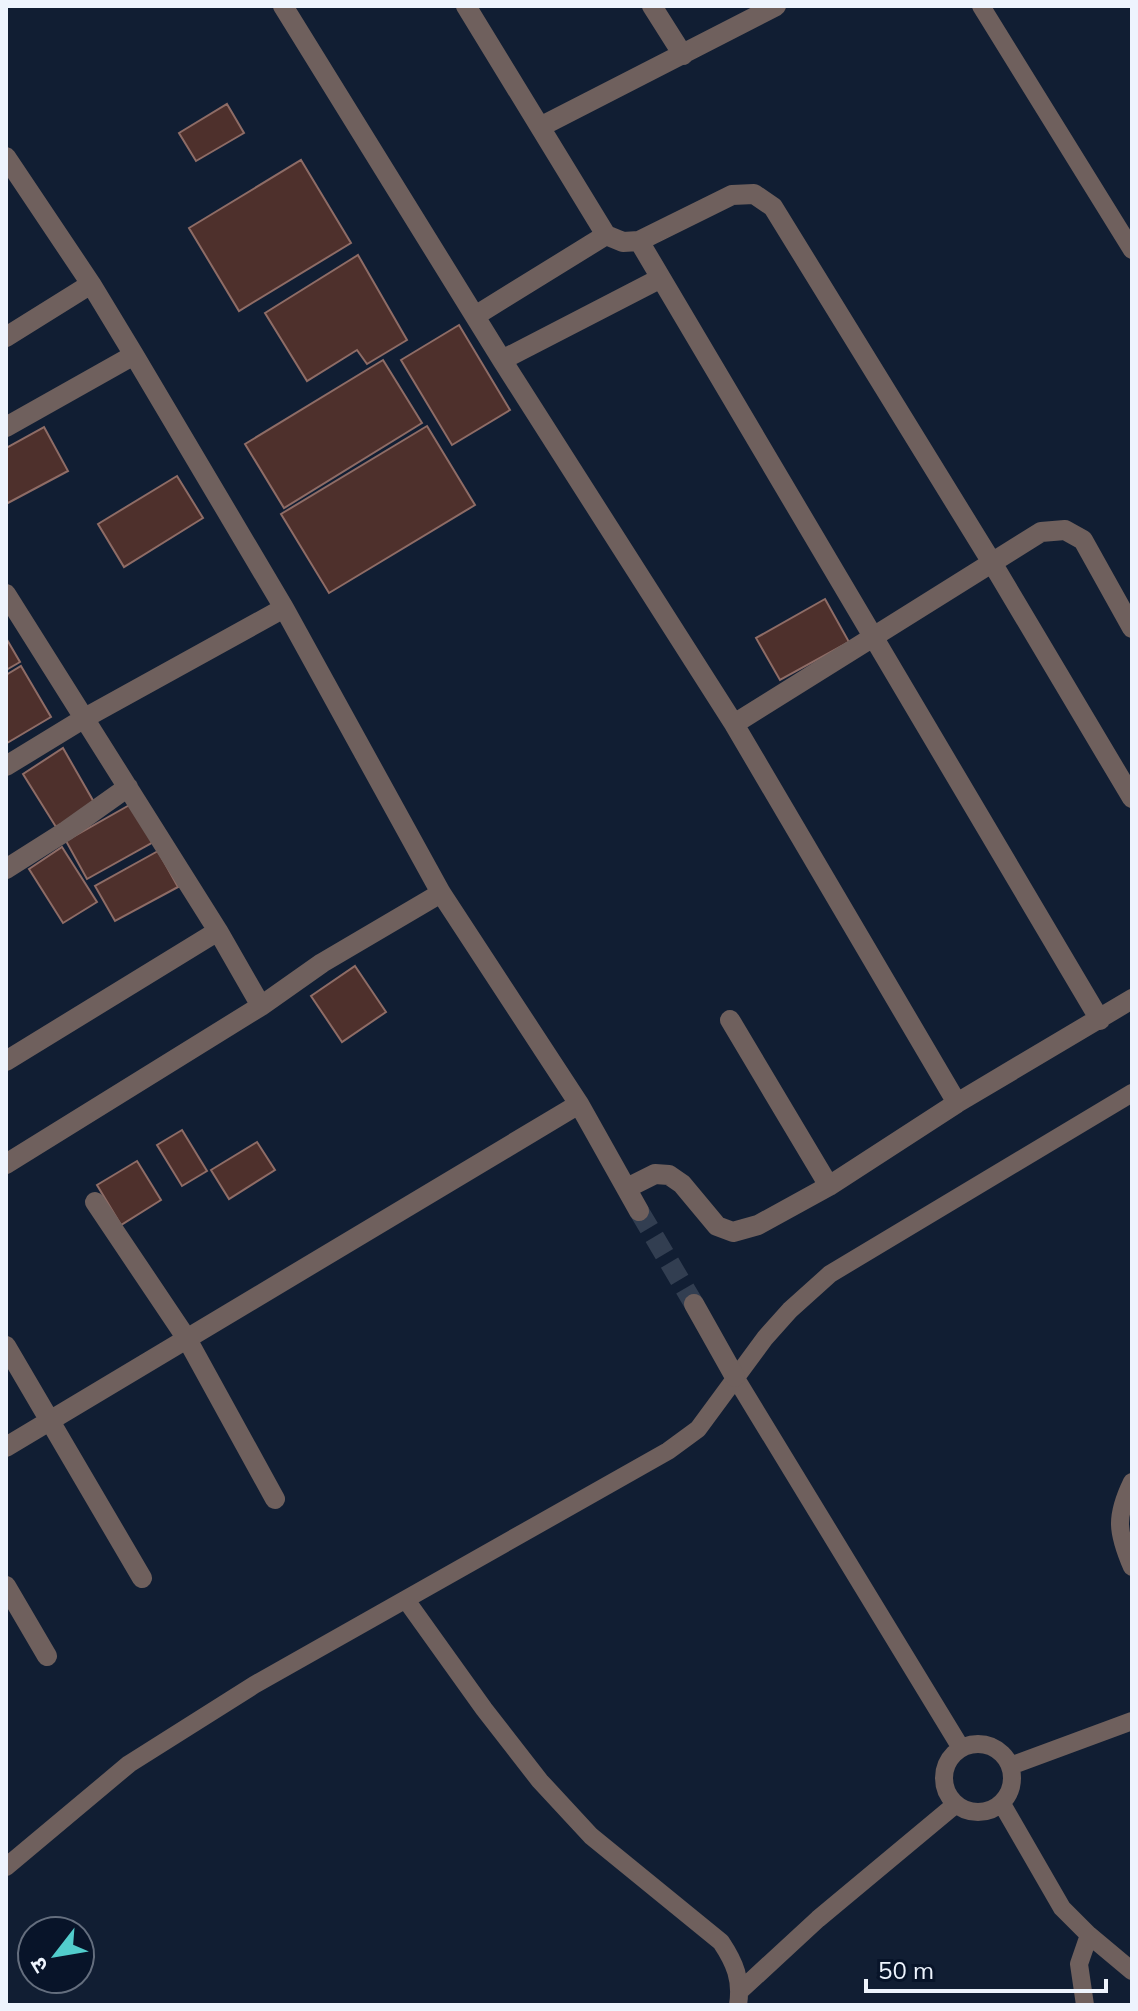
<svg xmlns="http://www.w3.org/2000/svg" width="1138" height="2011" viewBox="0 0 1138 2011" font-family="Mulish,'Noto Sans Devanagari',sans-serif">
<style>
.building{fill:#4e302c;stroke:#8e6c66;stroke-width:2}
.lines{fill:none;stroke-linecap:round;stroke-linejoin:round}
.minor-tunnel{stroke:#323e51;stroke-width:20;stroke-dasharray:20 10;stroke-linecap:butt}
.service{stroke:#6f605d;stroke-width:18}
.minor{stroke:#6f605d;stroke-width:20}
</style>
<rect width="100%" height="100%" fill="#111e33"/>
<path class="building" d="M227,104L244,133L196,161L179,133Z
M301,160L351,243L239,311L189,228Z
M358,255L407,340L367,364L357,350L307,381L265,313Z
M459,325L510,410L452,445L401,360Z
M383,360L422,423L284,508L245,444Z
M427,426L475,505L329,593L281,514Z
M44,427L68,471L6,504V448Z
M177,476L203,518L124,567L98,524Z
M825,599L849,642L780,680L756,638Z
M6,638L20,662L6,670Z
M21,666L51,717L7,743L6,675Z
M63,748L95,804L56,827L23,774Z
M133,803L155,841L87,879L66,841Z
M62,847L97,902L63,923L29,869Z
M158,851L178,887L115,921L95,886Z
M355,966L386,1012L342,1042L311,996Z
M182,1130L207,1171L182,1186L157,1145Z
M257,1142L275,1170L229,1199L211,1170Z
M137,1161L161,1200L121,1225L97,1185Z"/>
<g class="lines">
<path class="minor-tunnel" d="M639,1211L694,1304"/>
<path class="service" d="M981,6L1132,250
M735,1377L961,1748
M1132,1482C1115,1517 1117,1532 1132,1567
M406,1600L484,1709L540,1781L591,1836L721,1942C735,1963 742,1980 738,2005
M944 1778a34 34 0 1 1 68 0a34 34 0 1 1-68 0Z
M1010,1766L1132,1721
M1002,1804L1062,1908L1089,1935L1132,1971
M6,1867L129,1764L254,1685L668,1451L698,1429L765,1338L790,1310L830,1274L1132,1093
M740,1991L818,1919L956,1804
M1085,2005L1079,1964L1089,1935"/>
<path class="minor" d="M283,6L502,360L734,724L957,1103
M466,6L606,235L623,242L639,241L732,195L754,194L773,207L991,561L1132,798
M652,6L683,55
M540,127L776,6
M6,157L91,284L134,355L284,608L441,893L579,1104L639,1211
M639,241L1100,1020
M475,316L606,235
M6,337L91,284
M502,360L661,278
M6,427L134,355
M6,594L218,931L261,1006
M734,724L1041,532L1065,530L1083,540L1132,628
M6,766L83,719L284,608
M6,869L66,831L128,787
M730,1020L829,1186
M6,1061L218,931
M6,1164L261,1006L322,963L441,893
M627,1188L655,1174L669,1175L682,1184L717,1226L733,1232L758,1225L829,1186L957,1103L1132,999
M95,1202L187,1339L275,1499
M694,1304L735,1377
M6,1346L142,1578
M6,1447L579,1104
M6,1586L47,1656"/>
</g>
<rect width="1138" height="2011" fill="none" stroke="#eef4fd" stroke-width="16"/>
<g transform="translate(56 1955) rotate(239)"><circle r="38" fill="#081429" stroke="#646e7e" stroke-width="2"/>
<path d="M0-6L14 30L0 20L-14 30Z" fill="#52cdcc"/>
<text y="-12" font-size="22" font-weight="bold" text-anchor="middle" fill="#eef4fd">उ</text>
</g>
<path d="M866 1979v12h240v-12" fill="none" stroke="#eef4fd" stroke-width="4"/>
<text x="878" y="1979" font-size="24" fill="#eef4fd" stroke="#081429" stroke-width="6" paint-order="stroke">50 m</text>
</svg>
